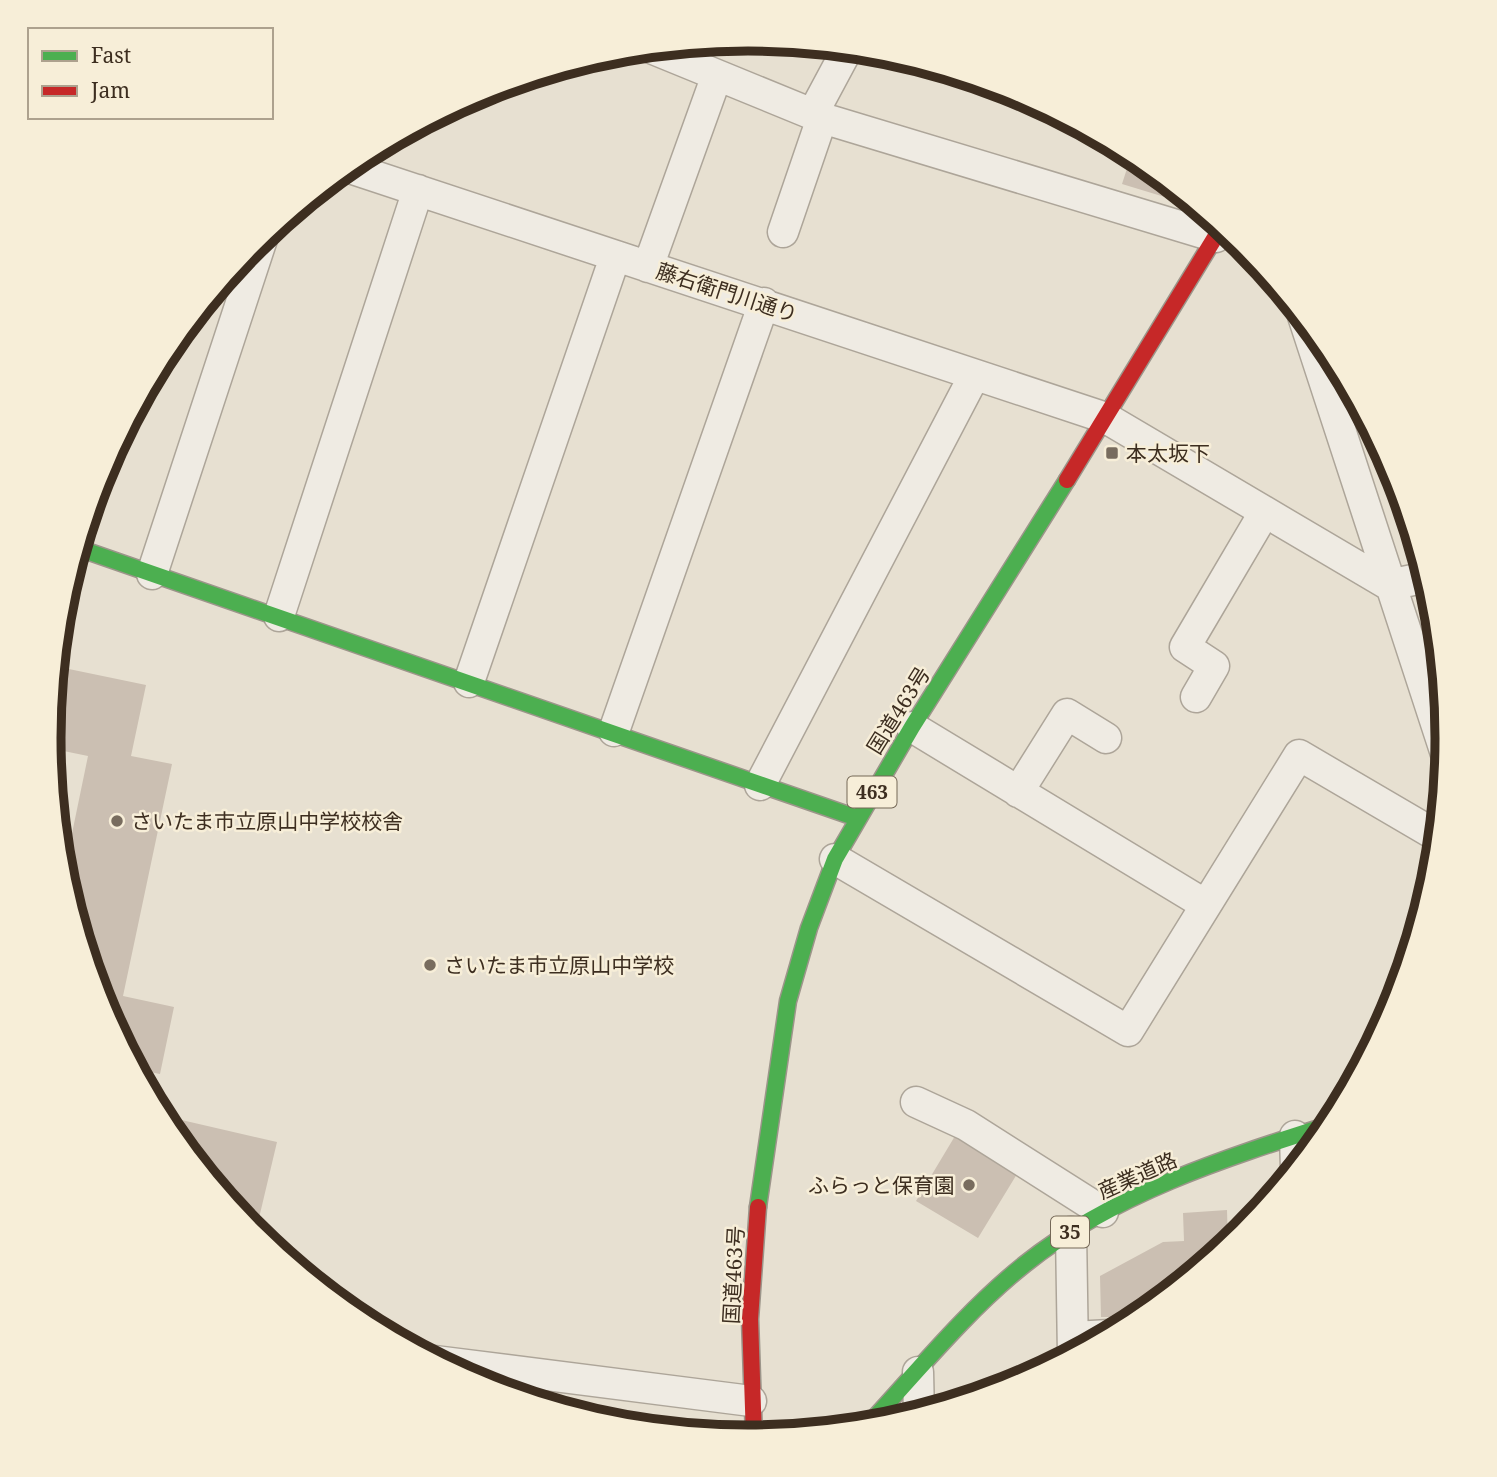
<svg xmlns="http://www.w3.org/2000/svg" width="1497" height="1477" viewBox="0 0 1497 1477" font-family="'Noto Serif','Noto Sans JP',serif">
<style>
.building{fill:#cbbfb2}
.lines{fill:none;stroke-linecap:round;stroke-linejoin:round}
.street-casing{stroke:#ada599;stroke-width:33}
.fast-casing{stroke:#9c958a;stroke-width:19}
.jam-casing{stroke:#9c958a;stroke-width:19}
.street{stroke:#efebe3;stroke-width:30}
.fast{stroke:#4caf50;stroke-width:16}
.jam{stroke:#c62828;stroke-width:16}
.poi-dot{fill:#786c5e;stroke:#f7eed8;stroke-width:2.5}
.labels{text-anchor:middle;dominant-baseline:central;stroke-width:5;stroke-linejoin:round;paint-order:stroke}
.shield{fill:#f7eed8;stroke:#756857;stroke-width:2}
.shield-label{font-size:19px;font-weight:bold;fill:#3d2e20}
.street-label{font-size:21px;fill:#3d2e20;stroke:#f7eed8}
.poi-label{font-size:21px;fill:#3d2e20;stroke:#f7eed8;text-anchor:start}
.rim{fill:none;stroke:#3d2e20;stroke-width:9}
</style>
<rect width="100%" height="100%" fill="#e7e0d1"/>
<path class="building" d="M1132,153L1193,202L1191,205L1122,184Z
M64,668L146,685L131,756L172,764L123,996L174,1007L160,1074L135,1069L102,1006L63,877L88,756L49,748V739Z
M160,1115L277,1142L255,1235L166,1127Z
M955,1136L1017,1174L978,1238L916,1201Z
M1227,1210L1228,1246L1142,1317H1101L1100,1276L1163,1242L1184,1241L1183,1213Z"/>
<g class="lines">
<defs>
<path id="street" d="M651,48L822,118L1216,237
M347,167L1106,418L1389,585L1427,577
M783,232L822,118L818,104L848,48
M648,267L717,75
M1303,316L1447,757
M152,574L263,236
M279,616L418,190
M469,682L615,257
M1196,697L1214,666L1185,647L1264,513
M912,727L1206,905
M614,731L764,303
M760,785L974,376
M1018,792L1067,714L1106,738
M835,859L1128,1031L1299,755L1439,837
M916,1102L966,1125L1103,1212
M1295,1136L1296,1169
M1071,1232L1073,1355
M1073,1337L1110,1335
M435,1361L751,1401
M918,1372L919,1415"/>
<path id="fast" d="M78,548L857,818
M758,1207L788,1001L809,928L835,859L912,727L1067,480
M866,1427C917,1372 966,1311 1025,1264C1114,1193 1225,1158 1332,1124"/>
<path id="jam" d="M1067,480L1222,226
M754,1438L750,1319L758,1207"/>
</defs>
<use href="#street" class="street-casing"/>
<use href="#fast" class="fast-casing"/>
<use href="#jam" class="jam-casing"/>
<use href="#street" class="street"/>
<use href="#fast" class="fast"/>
<use href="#jam" class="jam"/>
</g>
<g class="poi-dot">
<rect x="1105" y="446" width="14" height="14" rx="3.5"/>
<circle cx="117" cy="821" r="7"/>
<circle cx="430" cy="965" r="7"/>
<circle cx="969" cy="1185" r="7"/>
</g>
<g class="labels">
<g class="shield">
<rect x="847.5" y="776.5" width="49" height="31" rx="5"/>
<rect x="1051" y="1216.5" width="38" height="31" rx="5"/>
</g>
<g class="shield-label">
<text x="872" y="792">463</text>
<text x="1070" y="1232">35</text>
</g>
<g class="street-label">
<text transform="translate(727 292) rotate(18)">藤右衛門川通り</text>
<text transform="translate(898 710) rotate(-58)">国道463号</text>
<text transform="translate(1137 1175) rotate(-24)">産業道路</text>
<text transform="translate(733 1275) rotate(-87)">国道463号</text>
</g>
<g class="poi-label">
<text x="1126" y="453">本太坂下</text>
<text x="131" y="821">さいたま市立原山中学校校舎</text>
<text x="444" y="965">さいたま市立原山中学校</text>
<text x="955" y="1185" text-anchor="end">ふらっと保育園</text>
</g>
</g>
<path d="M0 0H1497V1477H0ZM61 738a687 687 0 1 1 1374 0a687 687 0 1 1-1374 0Z" fill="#f7eed8" fill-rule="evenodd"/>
<path class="rim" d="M61 738a687 687 0 1 1 1374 0a687 687 0 1 1-1374 0Z"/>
<rect x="28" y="28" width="245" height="91" fill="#f7eed8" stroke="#ada18e" stroke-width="2"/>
<rect x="42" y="51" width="35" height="10" fill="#4caf50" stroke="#ada18e" stroke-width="2"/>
<text x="91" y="63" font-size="21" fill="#3d2e20">Fast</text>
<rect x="42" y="86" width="35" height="10" fill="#c62828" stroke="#ada18e" stroke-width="2"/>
<text x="91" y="98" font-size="21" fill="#3d2e20">Jam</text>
</svg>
